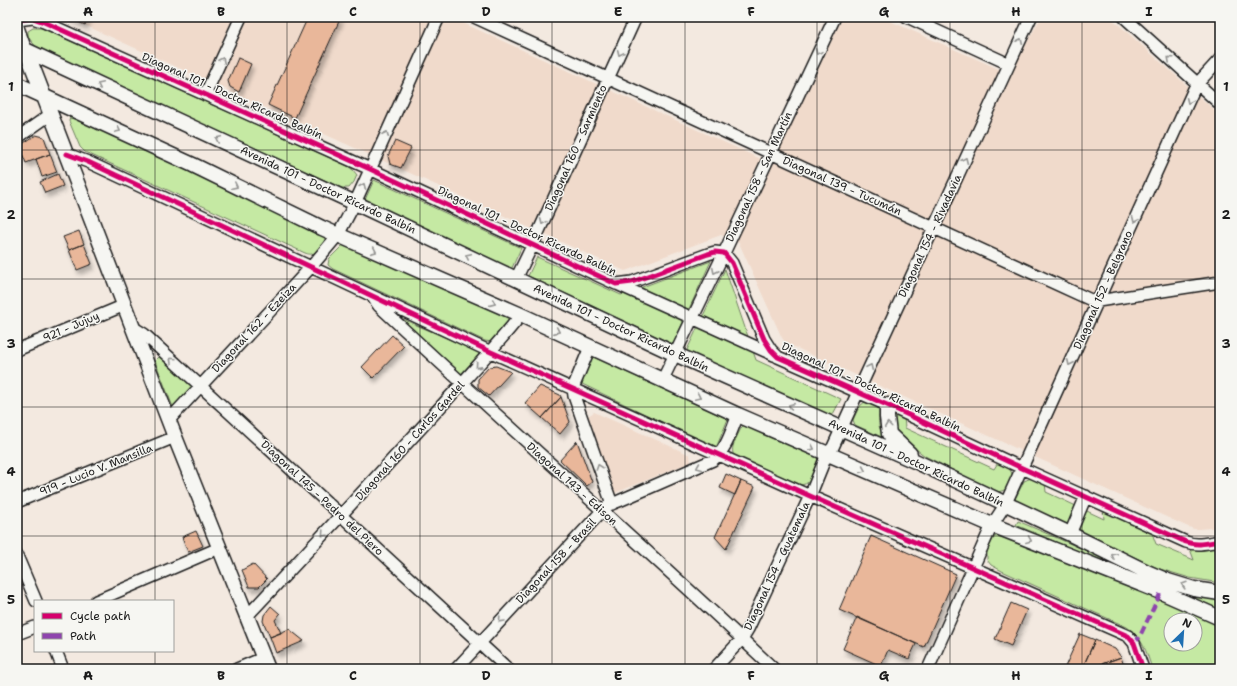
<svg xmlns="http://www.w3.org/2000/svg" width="1237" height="686" viewBox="0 0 1237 686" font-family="'Shantell Sans',sans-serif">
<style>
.built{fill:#f0dacb}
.green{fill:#c5e9a3;stroke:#708260;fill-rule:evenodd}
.building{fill:#e9b79a;stroke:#1c1c1c;filter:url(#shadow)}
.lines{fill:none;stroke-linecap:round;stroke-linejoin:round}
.minor-casing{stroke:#1c1c1c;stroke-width:14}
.major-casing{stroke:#1c1c1c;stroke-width:17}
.minor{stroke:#f6f6f2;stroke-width:11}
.major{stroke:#f6f6f2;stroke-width:14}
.quiet{stroke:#8e44ad;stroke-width:4;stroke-dasharray:8 4;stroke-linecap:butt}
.cycleway-casing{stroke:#f6f6f2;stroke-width:8}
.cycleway{stroke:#d6006c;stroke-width:5}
.oneway{stroke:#949492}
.grid{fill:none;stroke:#1c1c1c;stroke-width:1;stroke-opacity:0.55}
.labels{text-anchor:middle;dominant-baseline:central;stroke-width:3;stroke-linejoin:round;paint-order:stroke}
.street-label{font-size:11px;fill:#1c1c1c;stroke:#f6f6f2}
.neatline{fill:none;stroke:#1c1c1c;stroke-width:1.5}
.grid-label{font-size:13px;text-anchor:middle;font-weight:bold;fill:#1c1c1c}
</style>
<defs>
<filter id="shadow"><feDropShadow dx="2.5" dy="4.5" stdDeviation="2" flood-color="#0004"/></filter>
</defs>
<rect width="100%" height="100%" fill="#f3e9e0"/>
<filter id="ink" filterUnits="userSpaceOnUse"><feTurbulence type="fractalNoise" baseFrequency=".025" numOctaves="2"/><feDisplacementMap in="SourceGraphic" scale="8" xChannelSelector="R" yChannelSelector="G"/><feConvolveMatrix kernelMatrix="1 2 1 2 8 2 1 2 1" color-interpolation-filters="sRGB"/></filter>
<g filter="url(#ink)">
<path class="built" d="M67,17H450L772,164L843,17H881L1010,74L1041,17H1110L1220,115V527L1199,529H1194L1186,526L786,343L782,338L739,243L721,235L625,271Z
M594,412L690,455L691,462L615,493L588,416Z"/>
<path class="green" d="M33,28H42L348,166L353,170L357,175L354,182L349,188H342L37,48L28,37V31Z
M70,118H74L323,234L325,237C325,242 319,250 314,253C311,255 308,254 305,253L85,152L80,147L69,121Z
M374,180L521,248L511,270L364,202Z
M343,245L510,317L511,323L493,342L485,341L333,269L328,265L329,259Z
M537,257L621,295L711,261L673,344L528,276Z
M725,269L756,360L841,399L831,418L686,352Z
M398,317L481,353L459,376Z
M160,356L193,386L173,407L155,361Z
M591,356L728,419L716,448L578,382Z
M869,401C884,410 877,412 879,426C880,430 883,434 884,438L855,425L853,420C857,411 860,402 869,401Z
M897,413L904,416L905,428L994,469L999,461C1006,465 1010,468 1013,476C1009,486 1008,491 996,492L925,456L895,433L891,417Z
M744,425L815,454L820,461C816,472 814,483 801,485L735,457C728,449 738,436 741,428Z
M1031,478L1041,480L1045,482L1046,492L1104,519L1103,510L1152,533L1156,544L1194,560L1190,549L1211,547L1220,555V583L1190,578L1160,569L1014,501L1024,481Z
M1018,521L1149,578L1220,598V610L1208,604L1154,584L1016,525Z
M1002,534L1220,621V669H1152C1146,650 1143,639 1127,627L1002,571L991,565L987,560V551L994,537ZM1171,620H1195V644H1171Z"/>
<path class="building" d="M67,17H89L85,25Z
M308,17H341L295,118L268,105Z
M238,58L251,64L239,92L230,87L228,81Z
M36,135L44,137L50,154L26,163L19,146Z
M395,141L411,148L401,168L390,164L388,156Z
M50,154L57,172L42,177L36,159Z
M58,174L63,186L45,193L40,182Z
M79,231L84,244L69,250L63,237Z
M84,244L92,264L77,270L69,250Z
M392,335L404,346L373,378L362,367Z
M496,366L511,372L489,396L478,387V379L489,367Z
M540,386L560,395L561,397L542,418L525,403Z
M561,397L570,422L560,434L542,418Z
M577,441L592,482L587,486L560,460Z
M726,474L741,481L735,495L720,488Z
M741,481L755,487L726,549L715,537Z
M196,531L203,546L188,552L182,537Z
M871,536L956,574L924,647L839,610Z
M253,564L267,579L259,587H249L242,570Z
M1011,603L1027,610L1011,646L995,639Z
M271,606L280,614L275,620L281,633L270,637L263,621L264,615Z
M857,617L916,644L909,659L888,650L881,666L843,649Z
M289,629L304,641L276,653L270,637Z
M1080,634L1095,640L1082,669H1064Z
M1095,640L1115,649L1121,657L1088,669H1082Z
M1121,657L1125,669H1088Z"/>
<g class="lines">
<defs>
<path id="minor" d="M474,17L1091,300L1098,301L1220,282
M907,17L1009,64
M1124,17L1220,104
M17,20L33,18L44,22L370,169L616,284L632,282L708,254L715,252L724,253L732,263L764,339L771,350L778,357L887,405L1022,468L1186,542C1197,546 1208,543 1220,541
M17,24L26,50
M205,95L241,17
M17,138L51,114
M67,154L88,162L133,183L491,352L810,496L1119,632L1128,636L1134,643L1143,669
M516,279L533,244L636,17
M617,284L774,355
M374,299L379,306C509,428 644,546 774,669
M134,328L144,334L508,669
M590,347L573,388L574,396L612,504
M17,350L125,305
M662,381L724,253L835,17
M169,420L311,267L338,235L355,203L439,17
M17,502L175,437
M1070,534L1086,496
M17,556L36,601
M96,601L219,548
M247,616C302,558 356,499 410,440C448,399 486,358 521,315
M17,634L35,627
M56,651L63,669
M237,669L263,658
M456,669L602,511L609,505L619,501L713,460C727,449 731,431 738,415
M714,669L742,639L748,629L810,496L827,454L833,447L858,392L1031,17
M928,669L992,525L1005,505L1194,89L1197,84L1220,59"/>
<path id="major" d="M17,46L355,203L675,354L917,462L1070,534L1149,573L1168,581L1194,589L1220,593
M26,50L175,437L268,669
M17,84L193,165L322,228L521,315L738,415L992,525L1161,592L1220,618
M887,405V417L889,434L910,454"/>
</defs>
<use href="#minor" class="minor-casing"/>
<use href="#major" class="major-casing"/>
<use href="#minor" class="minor"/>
<use href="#major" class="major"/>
<path class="quiet" d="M1134,643L1139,638L1161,592"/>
<defs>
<path id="cycleway" d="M17,20L33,18L44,22L370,169L616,284L632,282L708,254L715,252L724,253L732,263L764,339L771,350L778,357L887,405L1022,468L1186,542C1197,546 1208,543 1220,541
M67,154L88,162L133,183L491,352L810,496L1119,632L1128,636L1134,643L1143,669"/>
</defs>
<use href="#cycleway" class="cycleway-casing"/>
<use href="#cycleway" class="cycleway"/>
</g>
<defs><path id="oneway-chevron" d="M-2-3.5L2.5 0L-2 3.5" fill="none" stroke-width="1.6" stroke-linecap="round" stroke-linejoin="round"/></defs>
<g class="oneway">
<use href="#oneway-chevron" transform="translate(1020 41) rotate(-65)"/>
<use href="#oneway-chevron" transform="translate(818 52) rotate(115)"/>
<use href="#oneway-chevron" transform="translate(620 53) rotate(114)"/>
<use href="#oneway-chevron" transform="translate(1170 59) rotate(-138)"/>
<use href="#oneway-chevron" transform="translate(222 60) rotate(-65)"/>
<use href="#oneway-chevron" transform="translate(100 85) rotate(-155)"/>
<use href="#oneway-chevron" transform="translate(1189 101) rotate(114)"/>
<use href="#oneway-chevron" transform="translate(118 130) rotate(25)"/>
<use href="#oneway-chevron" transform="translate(386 134) rotate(-65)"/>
<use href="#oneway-chevron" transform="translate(218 139) rotate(-155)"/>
<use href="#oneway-chevron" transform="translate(965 160) rotate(-66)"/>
<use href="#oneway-chevron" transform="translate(235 186) rotate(27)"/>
<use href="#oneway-chevron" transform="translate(363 186) rotate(-67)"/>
<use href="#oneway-chevron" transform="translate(1135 220) rotate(114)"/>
<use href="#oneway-chevron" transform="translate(543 222) rotate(114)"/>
<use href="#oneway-chevron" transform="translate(374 251) rotate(24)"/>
<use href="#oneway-chevron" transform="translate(468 256) rotate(-155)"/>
<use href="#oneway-chevron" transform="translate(715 271) rotate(116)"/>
<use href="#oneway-chevron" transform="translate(493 303) rotate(24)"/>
<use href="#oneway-chevron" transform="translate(557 331) rotate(24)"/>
<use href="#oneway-chevron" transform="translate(172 360) rotate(-137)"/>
<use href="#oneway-chevron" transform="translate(1070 363) rotate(115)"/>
<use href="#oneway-chevron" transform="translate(478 366) rotate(132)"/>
<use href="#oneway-chevron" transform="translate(870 367) rotate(-65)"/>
<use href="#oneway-chevron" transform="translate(698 397) rotate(25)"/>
<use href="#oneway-chevron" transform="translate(791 406) rotate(-156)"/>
<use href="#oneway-chevron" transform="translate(888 425) rotate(-97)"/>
<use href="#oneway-chevron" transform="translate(812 448) rotate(24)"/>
<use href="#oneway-chevron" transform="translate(599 467) rotate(-109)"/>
<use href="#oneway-chevron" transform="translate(699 467) rotate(157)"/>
<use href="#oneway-chevron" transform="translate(863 470) rotate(23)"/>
<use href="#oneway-chevron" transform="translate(324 534) rotate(133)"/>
<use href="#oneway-chevron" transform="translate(1029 540) rotate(22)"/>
<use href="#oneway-chevron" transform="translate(1114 556) rotate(-154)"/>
<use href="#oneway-chevron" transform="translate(1184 585) rotate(-163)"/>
<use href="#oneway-chevron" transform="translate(501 620) rotate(133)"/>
</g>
</g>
<path class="grid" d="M155,17V601M287,17V669M420,17V669M552,17V669M685,17V669M817,17V669M950,17V669M1082,17V669M17,150H1220M17,279H1220M17,407H1220M17,536H1220M155,651V669"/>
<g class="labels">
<g class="street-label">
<text transform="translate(232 96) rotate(24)">Diagonal 101 - Doctor Ricardo Balbín</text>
<text transform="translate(576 148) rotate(-66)">Diagonal 160 - Sarmiento</text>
<text transform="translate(759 177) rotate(-65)">Diagonal 158 - San Martín</text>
<text transform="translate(842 186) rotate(24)">Diagonal 139 - Tucumán</text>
<text transform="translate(328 190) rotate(25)">Avenida 101 - Doctor Ricardo Balbín</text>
<text transform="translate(527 231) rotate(25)">Diagonal 101 - Doctor Ricardo Balbín</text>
<text transform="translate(930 236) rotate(-65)">Diagonal 154 - Rivadavia</text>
<text transform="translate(1103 290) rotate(-66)">Diagonal 152 - Belgrano</text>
<text transform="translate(71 327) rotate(-23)">921 - Jujuy</text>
<text transform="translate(254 328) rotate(-47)">Diagonal 162 - Ezeiza</text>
<text transform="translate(621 328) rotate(25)">Avenida 101 - Doctor Ricardo Balbín</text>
<text transform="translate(871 387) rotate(25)">Diagonal 101 - Doctor Ricardo Balbín</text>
<text transform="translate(410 441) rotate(-48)">Diagonal 160 - Carlos Gardel</text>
<text transform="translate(916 463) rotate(25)">Avenida 101 - Doctor Ricardo Balbín</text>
<text transform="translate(96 470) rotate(-22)">919 - Lucio V. Mansilla</text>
<text transform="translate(572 484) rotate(42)">Diagonal 143 - Edison</text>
<text transform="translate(322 498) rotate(43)">Diagonal 145 - Pedro del Piero</text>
<text transform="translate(556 561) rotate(-47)">Diagonal 158 - Brasil</text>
<text transform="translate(777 566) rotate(-65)">Diagonal 154 - Guatemala</text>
</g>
</g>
<rect width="1237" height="686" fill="none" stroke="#f6f6f2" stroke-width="44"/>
<rect x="34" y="600" width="140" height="52" fill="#f6f6f2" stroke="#9f9f9c"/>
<rect x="42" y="613" width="20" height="6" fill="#d6006c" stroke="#9f9f9c"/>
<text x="70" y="620" font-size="12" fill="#1c1c1c">Cycle path</text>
<rect x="42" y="633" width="20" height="6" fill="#8e44ad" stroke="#9f9f9c"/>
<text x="70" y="640" font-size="12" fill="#1c1c1c">Path</text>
<g transform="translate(1183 632) rotate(25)"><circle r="19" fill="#f6f6f2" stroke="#9f9f9c"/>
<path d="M0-3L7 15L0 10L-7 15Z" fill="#1f6fb2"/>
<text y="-6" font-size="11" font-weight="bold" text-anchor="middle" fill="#1c1c1c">N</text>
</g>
<rect x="22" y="22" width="1193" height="642" class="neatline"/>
<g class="grid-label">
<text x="88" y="16">A</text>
<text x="221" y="16">B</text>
<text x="353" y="16">C</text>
<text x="486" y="16">D</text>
<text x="618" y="16">E</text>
<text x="751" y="16">F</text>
<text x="884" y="16">G</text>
<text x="1016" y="16">H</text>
<text x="1149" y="16">I</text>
<text x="11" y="91">1</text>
<text x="1226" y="91">1</text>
<text x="11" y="219">2</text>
<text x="1226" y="219">2</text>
<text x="11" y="348">3</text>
<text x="1226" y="348">3</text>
<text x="11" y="476">4</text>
<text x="1226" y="476">4</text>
<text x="11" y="604">5</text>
<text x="1226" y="604">5</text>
<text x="88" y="680">A</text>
<text x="221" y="680">B</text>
<text x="353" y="680">C</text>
<text x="486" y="680">D</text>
<text x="618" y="680">E</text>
<text x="751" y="680">F</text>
<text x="884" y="680">G</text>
<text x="1016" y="680">H</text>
<text x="1149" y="680">I</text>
</g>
</svg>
